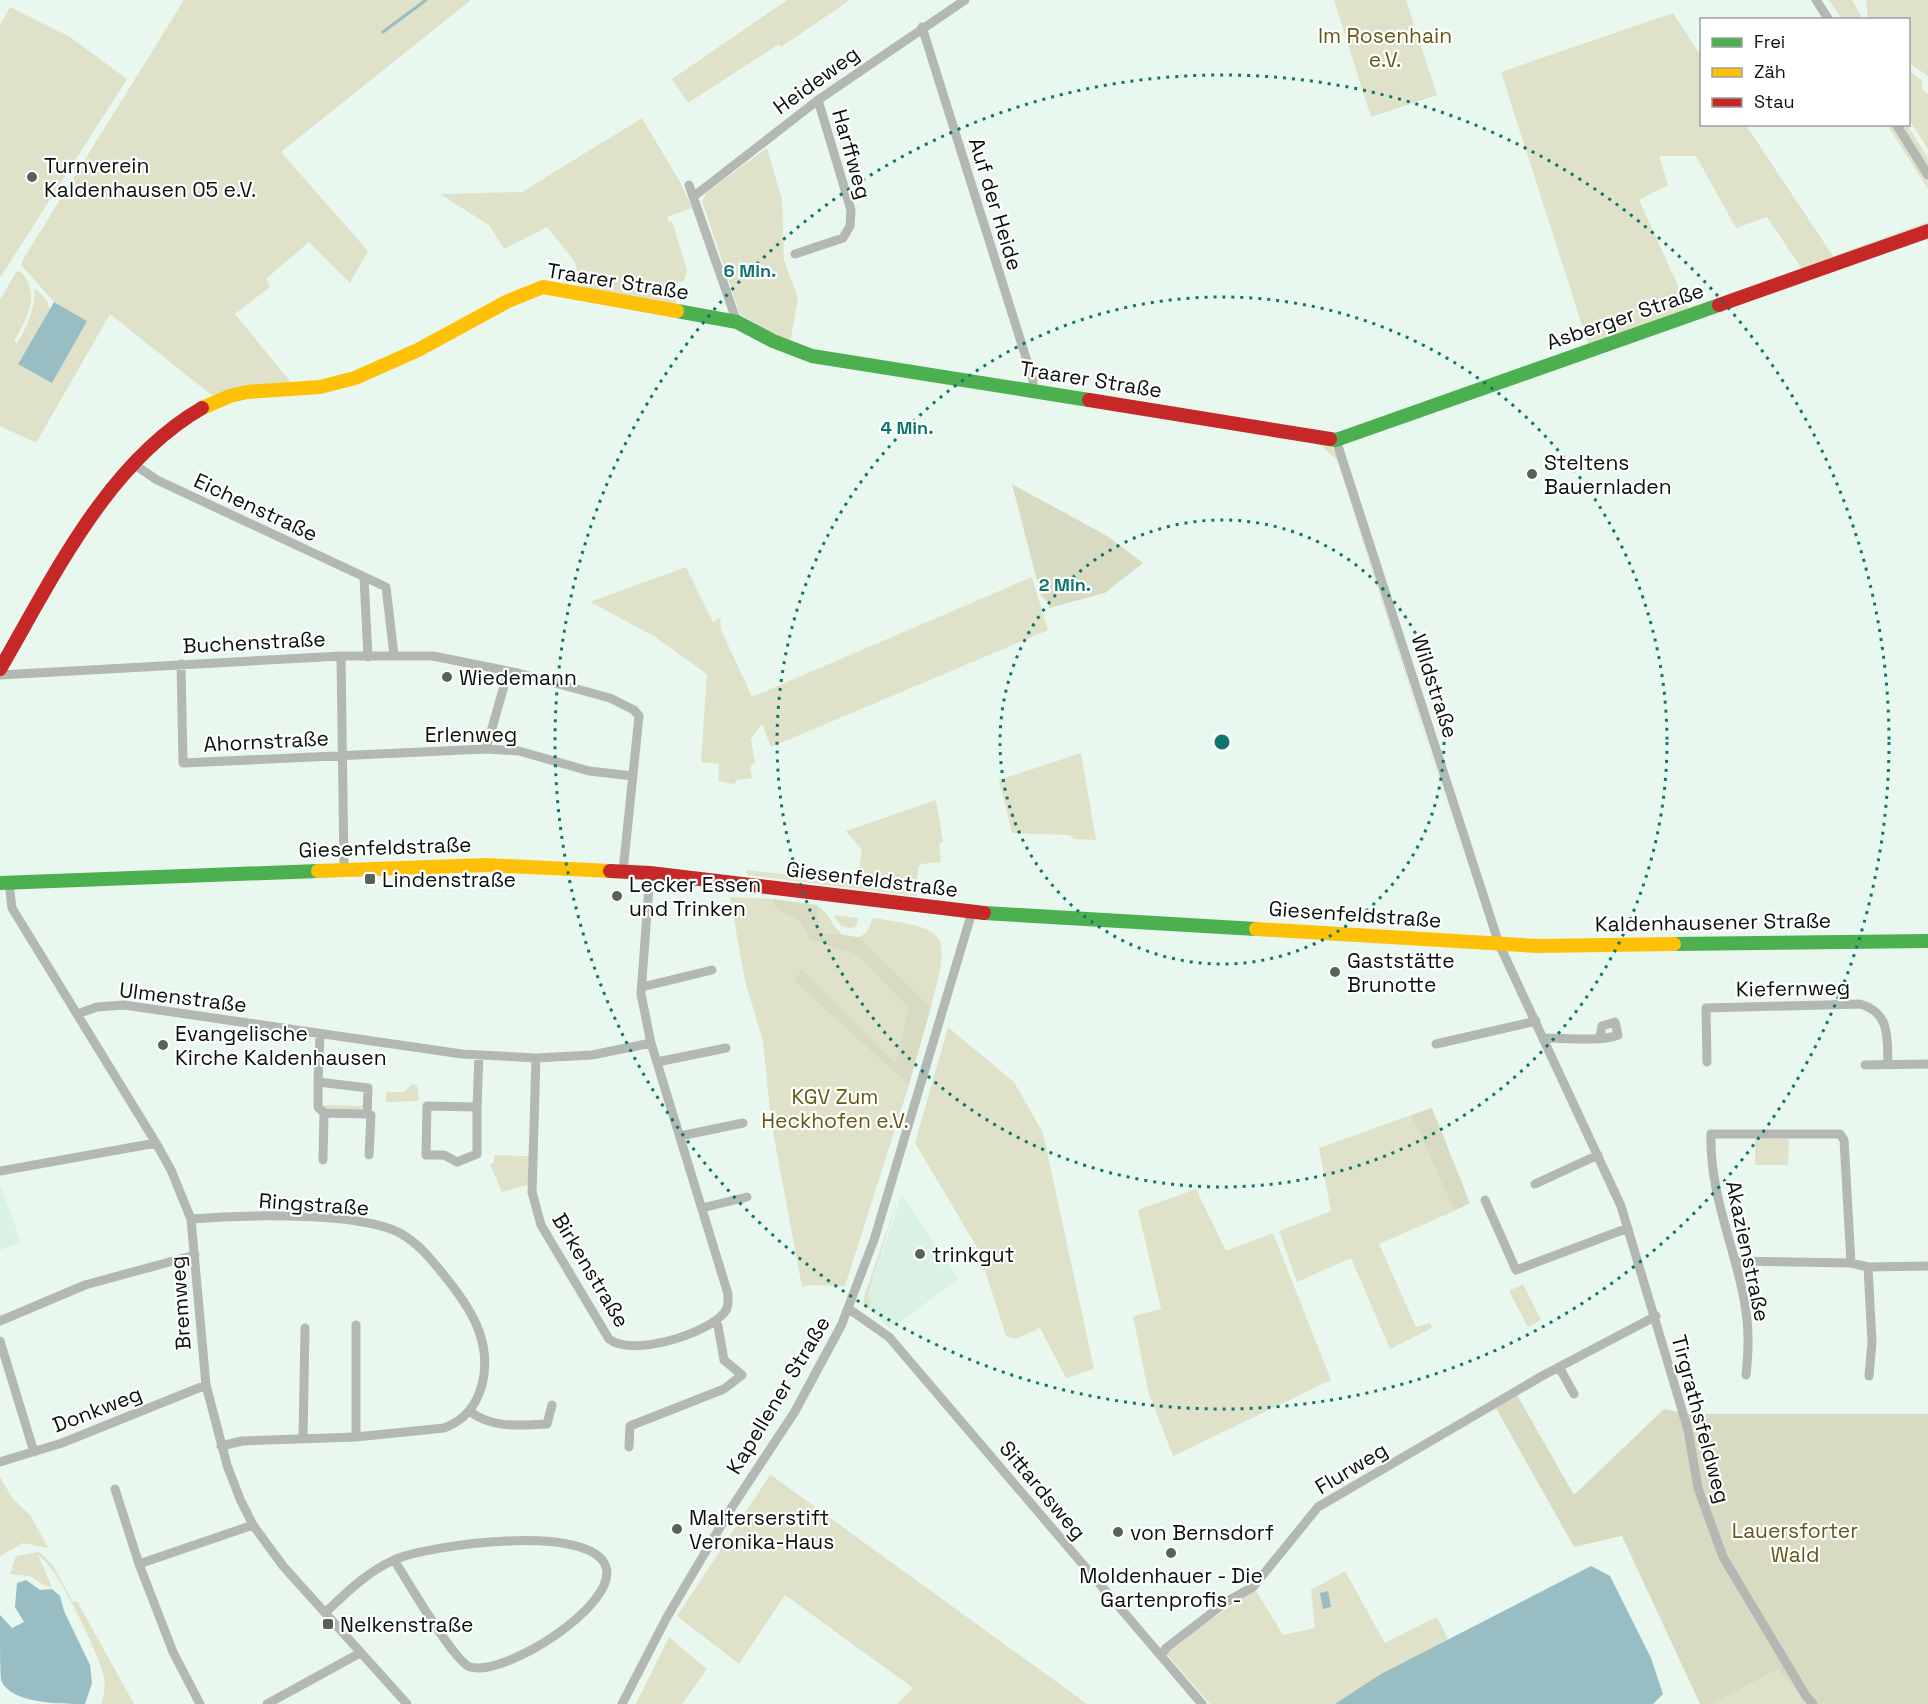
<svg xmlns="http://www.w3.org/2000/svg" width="1928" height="1704" viewBox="0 0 1928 1704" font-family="'Space Grotesk',sans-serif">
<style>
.built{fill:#daf2e3}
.green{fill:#dfe1c9}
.forest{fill:#d8dbc2}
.water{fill:#98bdc3}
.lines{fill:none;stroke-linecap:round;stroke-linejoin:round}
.stream{stroke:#98bdc3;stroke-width:3}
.street{stroke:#b3b8b2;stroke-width:9}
.fast{stroke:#4caf50;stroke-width:14}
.slow{stroke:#ffc107;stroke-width:14}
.jam{stroke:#c62828;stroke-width:14}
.ring{fill:none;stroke:#0f766e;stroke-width:3;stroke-dasharray:3 6}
.poi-dot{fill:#57625a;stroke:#fff;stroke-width:2}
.labels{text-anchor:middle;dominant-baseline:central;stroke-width:4.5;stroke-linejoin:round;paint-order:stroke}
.park-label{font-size:21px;fill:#635818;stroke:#fff}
.street-label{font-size:21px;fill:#08110b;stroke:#fff}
.poi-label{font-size:21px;fill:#08110b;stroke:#fff;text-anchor:start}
.centre{fill:#0f766e;stroke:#fff;stroke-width:3}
.ring-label{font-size:18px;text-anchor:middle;font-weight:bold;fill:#0f766e;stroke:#fff;stroke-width:4.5;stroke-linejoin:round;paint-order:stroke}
</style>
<rect width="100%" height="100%" fill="#e9f8ee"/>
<path class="built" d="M0,1183L21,1243L0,1250Z
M902,1195L959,1279L890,1329L870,1309L868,1294Z"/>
<path class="green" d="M184,0H471L281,152L368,251L350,283L309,242L266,279L270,287L235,314L293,385L214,397L110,314L36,443L0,426V300L16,272L20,271C42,294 27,318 14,341L17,343C29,324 34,310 35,288L46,299L50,309L18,363L87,321L54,302L21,265L22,261Z
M787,0H850L781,47L779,44L688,103L672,79Z
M1334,0H1406L1437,95L1371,117Z
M1829,0H1852L1863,19H1842Z
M1866,0H1928V76L1909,63L1908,20L1868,19Z
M10,7L70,37L127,79L0,278V25Z
M1673,13L1701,56L1702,124L1746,125L1833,256L1928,222V226L1802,269L1767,217L1736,228L1696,156H1659L1668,185L1639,200L1689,310L1589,347L1501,72Z
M1908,70L1922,80V90L1928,94V149L1909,119Z
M642,118L680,182L692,208L667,217L669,222L672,221L687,270L684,281L678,282L676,305L581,288L575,262L547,227L504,249L489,225L440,194L522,192Z
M1887,125H1892L1928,181V189Z
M1900,125H1907L1928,158V167Z
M767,148L782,200L784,260L798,298L790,344L740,314L702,201L707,192Z
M1311,441L1330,444L1337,455L1484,922L1337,460L1323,447Z
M686,567L713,622L720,617L721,630L752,697L1032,577L1048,630L771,747L762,724L751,739L755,764L750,765L752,778L736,780L735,784L718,781L719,764L701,762L707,674L652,635L590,602Z
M1081,753L1096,840L1074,839L1070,835L1012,833L999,780Z
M936,800L943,841L939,845L941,862L921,864L918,867L917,896L747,875V870L857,883L862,850L846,831Z
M730,897L773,899L775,909L799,921L809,939L857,955L910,1008L895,1062L802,971L793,979L909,1085L845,1286L809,1285L802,1287L771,1121L763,1041L745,981Z
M817,905C828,912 832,926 843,935L820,932Z
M834,915L858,918L859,919L855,927C845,930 837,924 834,915Z
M873,918C951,929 950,933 931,1007L858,938L867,932Z
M948,1027L1014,1082L1043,1133L1094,1369L1066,1378L1040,1328L1016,1339L1006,1336L978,1249L915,1143Z
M412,1084L417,1085L419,1099L416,1101L386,1102V1092H404Z
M323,1105L363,1106L360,1109H325Z
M1411,1115L1454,1211L1379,1244L1416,1327L1430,1323L1432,1328L1390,1349L1351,1258L1297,1282L1279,1231L1331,1211L1319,1148Z
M1755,1139H1789L1788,1165H1755Z
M494,1155L529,1156L528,1185L502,1192L490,1164L494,1163Z
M1196,1189L1226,1251L1273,1233L1331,1380L1173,1456L1148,1391L1133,1316L1161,1309L1138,1210Z
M899,1196L868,1294L871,1306L867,1309L863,1302L865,1294Z
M1523,1284L1541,1320L1528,1327L1509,1291Z
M770,1475H771L1087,1704H897L913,1688L785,1595L739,1664L677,1616Z
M0,1477L13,1499L31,1516L48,1548L23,1543L0,1556Z
M39,1552L52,1564L73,1602L77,1601L134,1704H101C104,1695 106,1687 104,1677C98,1652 58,1567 38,1555L52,1587L45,1586L30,1576L10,1574L16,1556Z
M1345,1571L1385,1643L1437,1617L1448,1639L1335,1704H1210L1167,1654L1169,1649L1255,1589L1283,1635L1315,1628L1311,1590Z
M669,1637L707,1669L682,1704H636Z
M1779,1669L1807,1704H1711L1771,1671Z"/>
<path class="forest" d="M1012,484L1107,536L1143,563L1105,593L1049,608L1048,602L1041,596Z
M773,899L817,905L820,932L858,937L931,1007L909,1085L793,980L802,970L895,1062L909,1008L857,955L809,939L799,921L775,909Z
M1432,1108L1470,1203L1454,1211L1411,1115Z
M1517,1395L1574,1495L1664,1409L1688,1414H1928V1704H1807L1778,1669L1711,1704H1700L1622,1536L1574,1547L1496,1408Z"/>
<path class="water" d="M54,302L87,321L52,383L18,364Z
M1591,1566L1610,1576L1651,1658L1663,1694L1653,1704H1335L1381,1674Z
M26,1580L40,1590L52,1589L60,1596L64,1611L90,1665L92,1683L85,1704C62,1704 10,1704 1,1680C0,1665 0,1632 0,1615L12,1628L24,1622L15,1607L17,1583Z
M1328,1591L1331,1607L1323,1609L1320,1593Z"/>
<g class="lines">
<path class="stream" d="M383,32L426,0"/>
<path class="street" d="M1816,0L1829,20
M922,27L1033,380V392
M1896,124L1928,175
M689,185L737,322
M693,197L818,100L965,0
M795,254L843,238L850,226L851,210L818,100
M1336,440L1499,944L1621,1206L1688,1430L1698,1488L1723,1557L1806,1696L1813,1704
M135,465L157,480L386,587L394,655
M364,578L368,657
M341,656L344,868
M181,664L183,763L486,749L519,751L589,771L633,776
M0,675L341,656H433L518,673L610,698L634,710L639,716L623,871
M486,749L508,672
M9,883L12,908L156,1143L171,1170L191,1219L206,1385L227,1465L240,1499L253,1525L283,1566L407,1704
M642,987L712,970
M77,1014L97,1007L124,1005L462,1054L536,1058L592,1055L651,1043
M320,1034L318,1082L368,1088L367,1114L324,1113L323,1160
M1545,1038C1564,1038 1601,1042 1618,1035L1615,1022L1602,1026L1600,1037
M1436,1044L1536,1021
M536,1058L532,1192L541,1225L609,1339C631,1357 703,1335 722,1315C729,1309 728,1302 728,1294L651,1043L641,994L650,873
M657,1062L726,1048
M1707,1062L1706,1008L1860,1004C1891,1013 1887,1038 1888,1065
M1865,1065L1928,1064
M318,1082V1107L324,1113
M477,1107V1154L457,1162L444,1155H426L427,1106L477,1107L479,1055
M367,1114L371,1115L369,1155
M680,1136L743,1123
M0,1171L156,1143
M1535,1184L1598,1155
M1485,1200L1516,1270L1628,1228
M702,1208L747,1197
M191,1219C240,1215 358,1211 400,1233C418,1243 431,1259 443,1274C470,1307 493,1341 482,1385C476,1406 465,1420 444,1428L356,1437L242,1441L221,1446
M1735,1261L1851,1263L1868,1267L1928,1266
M1868,1267L1872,1342L1869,1376
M849,1309L889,1337L1202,1704
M0,1321L85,1285L195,1255
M356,1325V1437
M0,1341L34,1452
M1559,1367L1574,1394
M1746,1375C1748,1357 1749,1338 1747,1320C1740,1256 1709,1199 1711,1134H1840L1844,1140L1851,1263
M469,1411C493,1429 519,1425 547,1424L552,1405
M303,1439L305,1328
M629,1447L630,1426L724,1389L742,1375L724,1360L718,1326L715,1321
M0,1462L62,1443L206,1385
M115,1489L139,1564
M326,1612C347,1592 367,1572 394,1560C427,1545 592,1522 606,1567C618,1605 505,1677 470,1667C453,1661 406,1578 394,1560
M1161,1656L1166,1648L1226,1602L1253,1587L1318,1507L1542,1376L1656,1316
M200,1704L173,1652L139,1564L253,1525
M267,1704L360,1653
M622,1704L667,1617L732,1507L794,1413L841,1326L874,1240L972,912"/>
<path class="fast" d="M677,311L737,322L773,341L812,356L1089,400
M1330,439L1336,440L1719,305
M0,883L318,871
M984,913L1256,929
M1674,944L1928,941"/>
<path class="slow" d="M202,408L230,396L247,392L320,387L355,378L418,350L508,301L543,287L677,311
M318,871L486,865L610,871
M1256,929L1538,946L1674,944"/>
<path class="jam" d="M1719,305L1928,231
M1089,400L1330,439
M0,669C54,576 107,463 202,408
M610,871L650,873L984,913"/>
</g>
<g class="ring">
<circle cx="1222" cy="742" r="222"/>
<circle cx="1222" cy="742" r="445"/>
<circle cx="1222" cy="742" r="667"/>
</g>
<g class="poi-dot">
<circle cx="32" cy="177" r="6"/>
<circle cx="1532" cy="474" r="6"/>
<circle cx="447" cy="677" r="6"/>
<rect x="364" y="873" width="12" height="12" rx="3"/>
<circle cx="617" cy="896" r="6"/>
<circle cx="1335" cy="972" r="6"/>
<circle cx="163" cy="1045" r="6"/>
<circle cx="920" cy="1254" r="6"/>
<circle cx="677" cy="1529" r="6"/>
<circle cx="1118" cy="1532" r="6"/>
<circle cx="1171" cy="1553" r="6"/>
<rect x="322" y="1618" width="12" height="12" rx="3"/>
</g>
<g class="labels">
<g class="park-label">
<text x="1385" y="35">Im Rosenhain<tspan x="1385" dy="24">e.V.</tspan></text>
<text x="835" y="1096">KGV Zum<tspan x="835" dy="24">Heckhofen e.V.</tspan></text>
<text x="1795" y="1530">Lauersforter<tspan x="1795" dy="24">Wald</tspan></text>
</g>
<g class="street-label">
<text transform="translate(816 80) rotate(-36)">Heideweg</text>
<text transform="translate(852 154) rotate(74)">Harffweg</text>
<text transform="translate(996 204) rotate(73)">Auf der Heide</text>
<text transform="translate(618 281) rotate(9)">Traarer Straße</text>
<text transform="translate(1625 316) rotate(-19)">Asberger Straße</text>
<text transform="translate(1091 379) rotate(9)">Traarer Straße</text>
<text transform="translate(256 507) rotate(25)">Eichenstraße</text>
<text transform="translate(254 642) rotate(-3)">Buchenstraße</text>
<text transform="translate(1435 686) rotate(72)">Wildstraße</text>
<text x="471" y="734">Erlenweg</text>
<text transform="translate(266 741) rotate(-3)">Ahornstraße</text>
<text transform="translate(385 847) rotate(-2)">Giesenfeldstraße</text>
<text transform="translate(872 879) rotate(7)">Giesenfeldstraße</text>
<text transform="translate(1355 914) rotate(4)">Giesenfeldstraße</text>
<text transform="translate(1713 922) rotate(-1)">Kaldenhausener Straße</text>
<text transform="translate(1793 988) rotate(-1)">Kiefernweg</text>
<text transform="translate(183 997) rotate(7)">Ulmenstraße</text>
<text transform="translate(314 1204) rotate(4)">Ringstraße</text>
<text transform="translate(1748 1251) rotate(78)">Akazienstraße</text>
<text transform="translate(591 1270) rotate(59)">Birkenstraße</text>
<text transform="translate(180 1303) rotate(-94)">Bremweg</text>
<text transform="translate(778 1395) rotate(-59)">Kapellener Straße</text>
<text transform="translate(97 1409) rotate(-21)">Donkweg</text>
<text transform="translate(1701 1419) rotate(75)">Tirgrathsfeldweg</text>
<text transform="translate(1351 1468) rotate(-31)">Flurweg</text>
<text transform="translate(1043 1490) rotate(50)">Sittardsweg</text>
</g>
<g class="poi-label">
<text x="44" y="165">Turnverein<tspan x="44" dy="24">Kaldenhausen 05 e.V.</tspan></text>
<text x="1544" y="462">Steltens<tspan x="1544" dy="24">Bauernladen</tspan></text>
<text x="459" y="677">Wiedemann</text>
<text x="382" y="879">Lindenstraße</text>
<text x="629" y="884">Lecker Essen<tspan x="629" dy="24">und Trinken</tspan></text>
<text x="1347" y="960">Gaststätte<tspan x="1347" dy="24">Brunotte</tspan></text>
<text x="175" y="1033">Evangelische<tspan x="175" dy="24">Kirche Kaldenhausen</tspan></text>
<text x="932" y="1254">trinkgut</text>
<text x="689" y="1517">Malterserstift<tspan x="689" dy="24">Veronika-Haus</tspan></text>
<text x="1130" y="1532">von Bernsdorf</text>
<text x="1171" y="1575" text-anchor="middle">Moldenhauer - Die<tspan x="1171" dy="24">Gartenprofis -</tspan></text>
<text x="340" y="1624">Nelkenstraße</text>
</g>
</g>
<circle cx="1222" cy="742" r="9" class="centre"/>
<g class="ring-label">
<text x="750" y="277">6 Min.</text>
<text x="907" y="434">4 Min.</text>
<text x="1065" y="591">2 Min.</text>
</g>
<rect x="1700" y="18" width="210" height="108" fill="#ffffff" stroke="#9ca09d" stroke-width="1.5"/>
<rect x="1712" y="38" width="30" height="9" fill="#4caf50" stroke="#9ca09d" stroke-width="1.5"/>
<text x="1754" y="48" font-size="18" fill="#08110b">Frei</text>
<rect x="1712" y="68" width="30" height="9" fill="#ffc107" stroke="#9ca09d" stroke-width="1.5"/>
<text x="1754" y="78" font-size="18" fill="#08110b">Zäh</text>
<rect x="1712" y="98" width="30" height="9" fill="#c62828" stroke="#9ca09d" stroke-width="1.5"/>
<text x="1754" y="108" font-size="18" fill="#08110b">Stau</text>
</svg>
